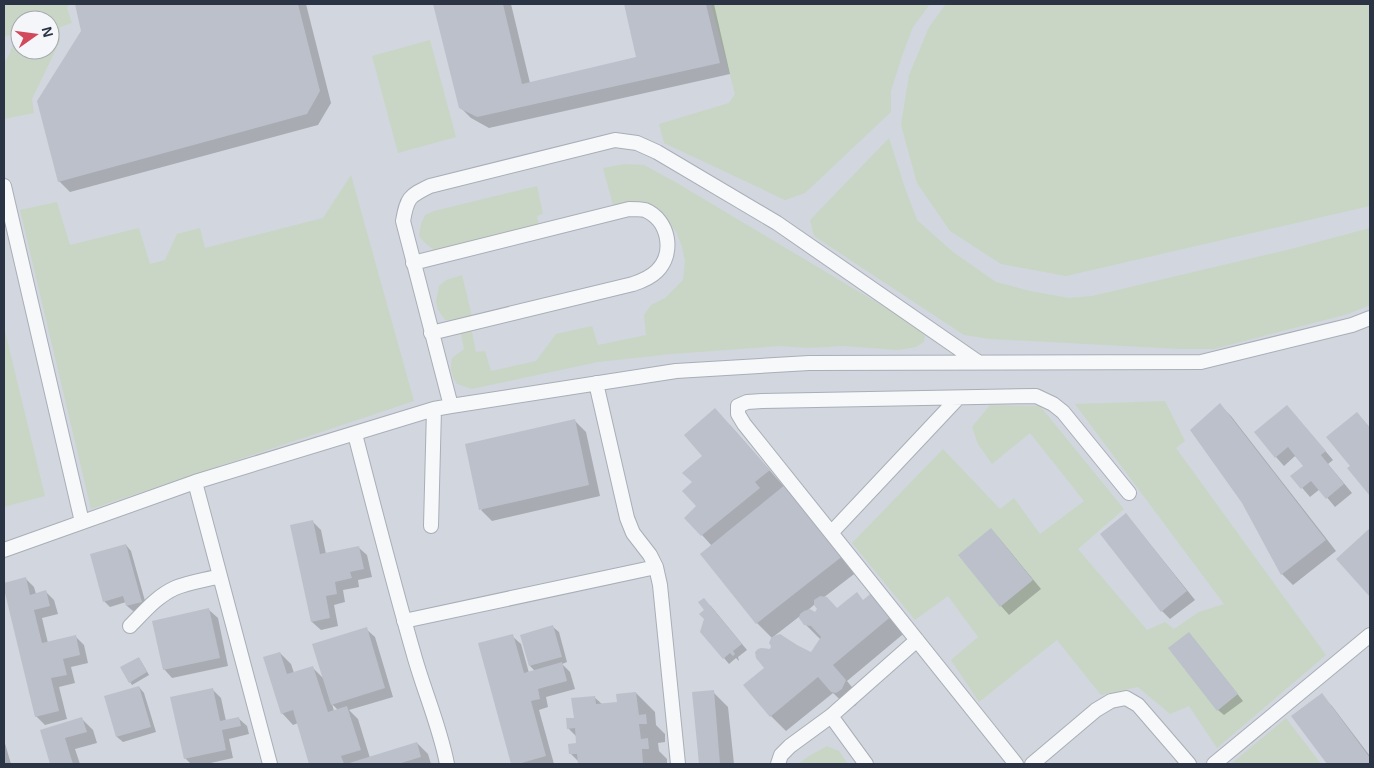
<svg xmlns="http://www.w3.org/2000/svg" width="1374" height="768" viewBox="0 0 1374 768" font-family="Helvetica,sans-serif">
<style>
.built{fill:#d2d6de;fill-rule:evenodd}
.green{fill:#c9d6c5;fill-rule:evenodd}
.shadow{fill:#0003;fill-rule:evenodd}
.building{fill:#bbc0ca}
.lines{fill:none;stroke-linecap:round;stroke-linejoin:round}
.service-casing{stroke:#a9aeb7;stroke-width:16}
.service{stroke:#f7f8fa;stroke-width:14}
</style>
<rect width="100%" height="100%" fill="#e4e7ec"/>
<path class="built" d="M4,4H1370V764H4ZM20,20H50V50H20Z"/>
<path class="green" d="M4,4H69L67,8L72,23L60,27V41L32,99L34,113L4,119V60L7,59L19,32L4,37ZM20,20H50V50H20Z
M711,4H930L913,27L902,56L891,91V112L805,193L785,200L664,143L659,124L729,103L735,94Z
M946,4H1370V206L1066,276L1001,264L950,231L917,183L901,125L909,75L929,27Z
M430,40L456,137L398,153L372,56Z
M889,138L905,188L917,220L953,252L996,282L1030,291L1069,298L1092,296L1295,248L1370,228V305L1348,314L1214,349H1180L990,339L964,335L814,236L810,220Z
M625,164L644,165L677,183L913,324L925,334L924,342L916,347L898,350L843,346L808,348L780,346L672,354L598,362L472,389L457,384L453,377L451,369V363L452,358L464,349L460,329L471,327L476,352L485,351L491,371L536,361L556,334L592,326L598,345L646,335L644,315L651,305L665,298L683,280L685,261L682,247L676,231L665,222L623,203L613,205L603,168Z
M351,175L414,401L91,509L20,210L57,202L70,245L139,228L150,264L165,260L177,234L200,228L205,248L323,218Z
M537,186L543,214L537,216L539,226L434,250L425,243L419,236L421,224L425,215L434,211Z
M462,275L472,316L455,320H445L438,310L436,301L439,286L446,280Z
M4,327L45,496L4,507Z
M1165,401L1185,441L1176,448L1326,655L1217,748L1189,706L1170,714L1138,687L1101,695L1057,640L979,702L951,660L978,637L948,596L915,620L852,543L943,449L1000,509L1014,498L1040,534L1084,501L1030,433L992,464L978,444L972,427L990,405L1040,406L1124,509L1078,549L1147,630L1165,622L1174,629L1199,612L1224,604L1075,404Z
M1286,718L1321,764H1231Z
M827,746L839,751L848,764H798L809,756Z"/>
<path class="shadow" d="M76,4H306L331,103L318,125L70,192L59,181L82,31Z
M435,4H511L530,83L638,58L625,4H714L730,74L489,128L471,118L460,107Z
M1220,405L1231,416L1336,551L1293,585L1282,574Z
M1287,406L1333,460L1328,464L1352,493L1335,507L1320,489L1310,497L1292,476L1304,466L1295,456L1284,466L1276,457Z
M1357,413L1370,428V494L1349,468L1352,466Z
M575,421L586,432L600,496L492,521L481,510Z
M730,425L858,571L823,598L837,609L864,601L874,593L908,630L847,681L860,697L859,701L855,706L848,707L833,693L786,731L771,716L744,685L766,668L771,650L772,638L757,623L712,546L702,535L693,482L704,456ZM815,604L818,610L816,613L808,610ZM800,616L802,621L821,640L811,654L773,637Z
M1126,515L1134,524L1195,600L1170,619L1162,611Z
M312,521L321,530L326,554L358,547L367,555L372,577L358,580L359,587L343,590L345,602L334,605L338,626L321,630L312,622Z
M991,529L999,538L1041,589L1009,615L1001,606Z
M1370,530V595L1338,559Z
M126,545L131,551L147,608L133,611L127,606L126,602L110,607L104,601Z
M26,579L34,587L36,594L46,592L54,600L58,614L42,618L48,643L75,636L84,645L88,663L71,667L75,683L59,687L67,719L45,725L36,716L4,584Z
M710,605L747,650L738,657L739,661L736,658L729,664L724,658Z
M209,610L218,618L228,666L172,678L164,669Z
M553,627L559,632L567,662L562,664L570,672L575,689L546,697L548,707L539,710L554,764H513L480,644L512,636L521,644L529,673L535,671L530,666Z
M366,629L375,637L393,697L349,710L358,719L370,758L417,743L428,754L431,764H310L298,723L293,725L282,713L280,653L291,664L294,673L313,668L324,679ZM332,704L338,710L334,711Z
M1194,639L1243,701L1224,715L1218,710Z
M141,661L149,675L132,685L130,682Z
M139,687L144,693L156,732L123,742L117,737L106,697Z
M212,689L221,698L226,721L238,718L247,726L249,734L229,739L233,758L206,764H191L185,758Z
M713,692L728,707L734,764H700L693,694Z
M636,693L655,712L656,725L665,734V742L658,743L659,751L667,759V764H579V762L571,754L577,745V737L568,728L575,719L594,697L602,704L618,703Z
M1321,695L1332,706L1370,756V764H1329L1293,716Z
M82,719L93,730L97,743L75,749L80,764H52L42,731Z
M4,740L11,764H4Z"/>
<path class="building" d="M75,4H298L320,91L307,114L58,182L37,101L81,31Z
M433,4H503L522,84L636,57L624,4H706L720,63L477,117L459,108Z
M1220,403L1326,540L1281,575L1242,503L1190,430Z
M1287,405L1326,451L1321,455L1344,484L1326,499L1311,481L1301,489L1290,476L1303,466L1288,447L1275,458L1254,432Z
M715,408L770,470L755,482L760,488L701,536L684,518L696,506L682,491L692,482L682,473L702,456L684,435Z
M1357,412L1370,428V496L1347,468L1350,466L1326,437Z
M575,419L589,485L479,510L465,444Z
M786,484L844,555L756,624L700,554Z
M1126,513L1187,591L1161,612L1100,534Z
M313,520L320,554L359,546L364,569L350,572L352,578L335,582L337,594L326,596L330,618L311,622L290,525Z
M991,528L1033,580L1000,607L958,555Z
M1370,528V597L1336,559Z
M126,544L142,602L126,606L123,596L103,602L90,554Z
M26,577L30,595L46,590L50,606L34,610L42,643L76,635L80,655L63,659L67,675L51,678L59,711L35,717L4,589V583Z
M874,591L894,614L833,665L846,680L842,689L836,693L831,692L818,677L770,717L743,685L764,668L756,658L755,652L758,649L761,648L770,649L771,646L769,643L771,638L774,636L780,634L797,645L811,652L821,637L811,626L804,625L799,618L800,614L804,611L810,609L815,612L817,609L814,605V600L820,596L827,597L837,608L857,592L863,600Z
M704,598L742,644L733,651L735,654L733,656L730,653L723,659L700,632L704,619L699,614L704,610L698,602Z
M209,608L220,658L163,670L152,621Z
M553,625L562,657L529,666L520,635Z
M367,627L385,688L331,705L312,644Z
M1189,632L1238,694L1217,711L1168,648Z
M513,634L524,673L562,662L567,681L538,689L540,699L531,701L546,756L518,764H511L478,643Z
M280,652L287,674L313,666L328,712L347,706L361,750L341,756L344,764H309L293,710L281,714L263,657Z
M139,657L147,672L129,683L120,667Z
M139,686L151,727L116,737L104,696Z
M213,688L220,721L239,717L241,726L222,730L226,750L184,759L170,697Z
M714,690L720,764H699L692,692Z
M636,692L639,715L646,714L647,724H639L641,739L648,738L649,749H642L643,764H578L577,754H569L568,744L576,743L575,728L567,729L566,718H574L571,698L595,696L596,704L617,702L616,694Z
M1322,693L1370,758V764H1327L1291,716Z
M82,717L87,732L65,738L73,764H50L40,730Z
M417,742L421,757L398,764H346Z"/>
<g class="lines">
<defs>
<path id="service" d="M4,186L82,522
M413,263L629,209C634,209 640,209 645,210C669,220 675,253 657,271C650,278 642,281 633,284L431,333
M596,383L627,518L633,533L650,555L656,567L660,585L678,764
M451,406L403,221C407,198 409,196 430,186L615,140L637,143L657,152L777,223L978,362
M355,434C374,508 393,582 414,655C424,691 440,727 447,764
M195,482L270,764
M431,526L434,409
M831,533L958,398
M4,550L195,482L434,409L451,406L676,371L809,363L1201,362L1352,325L1370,318
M404,621L656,567
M130,626C144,612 157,596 175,588C189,582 206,580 220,576
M831,716L866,764
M778,764L781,755L790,746L831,716L917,640
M1016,764L744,424L738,414V406L747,402L762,401L1036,396L1053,404L1063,412L1129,493
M1032,764L1096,710L1111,701L1126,698L1138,705L1189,764
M1214,764L1370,635"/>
</defs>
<use href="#service" class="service-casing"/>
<use href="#service" class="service"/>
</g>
<rect width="1374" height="768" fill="none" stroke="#2b3445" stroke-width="10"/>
<g transform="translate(35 35) rotate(76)"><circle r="24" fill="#f4f6f9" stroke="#a4a8b1"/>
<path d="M0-4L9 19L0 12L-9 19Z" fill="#d1495b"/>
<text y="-8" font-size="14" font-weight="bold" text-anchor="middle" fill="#2b3445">N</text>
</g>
</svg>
